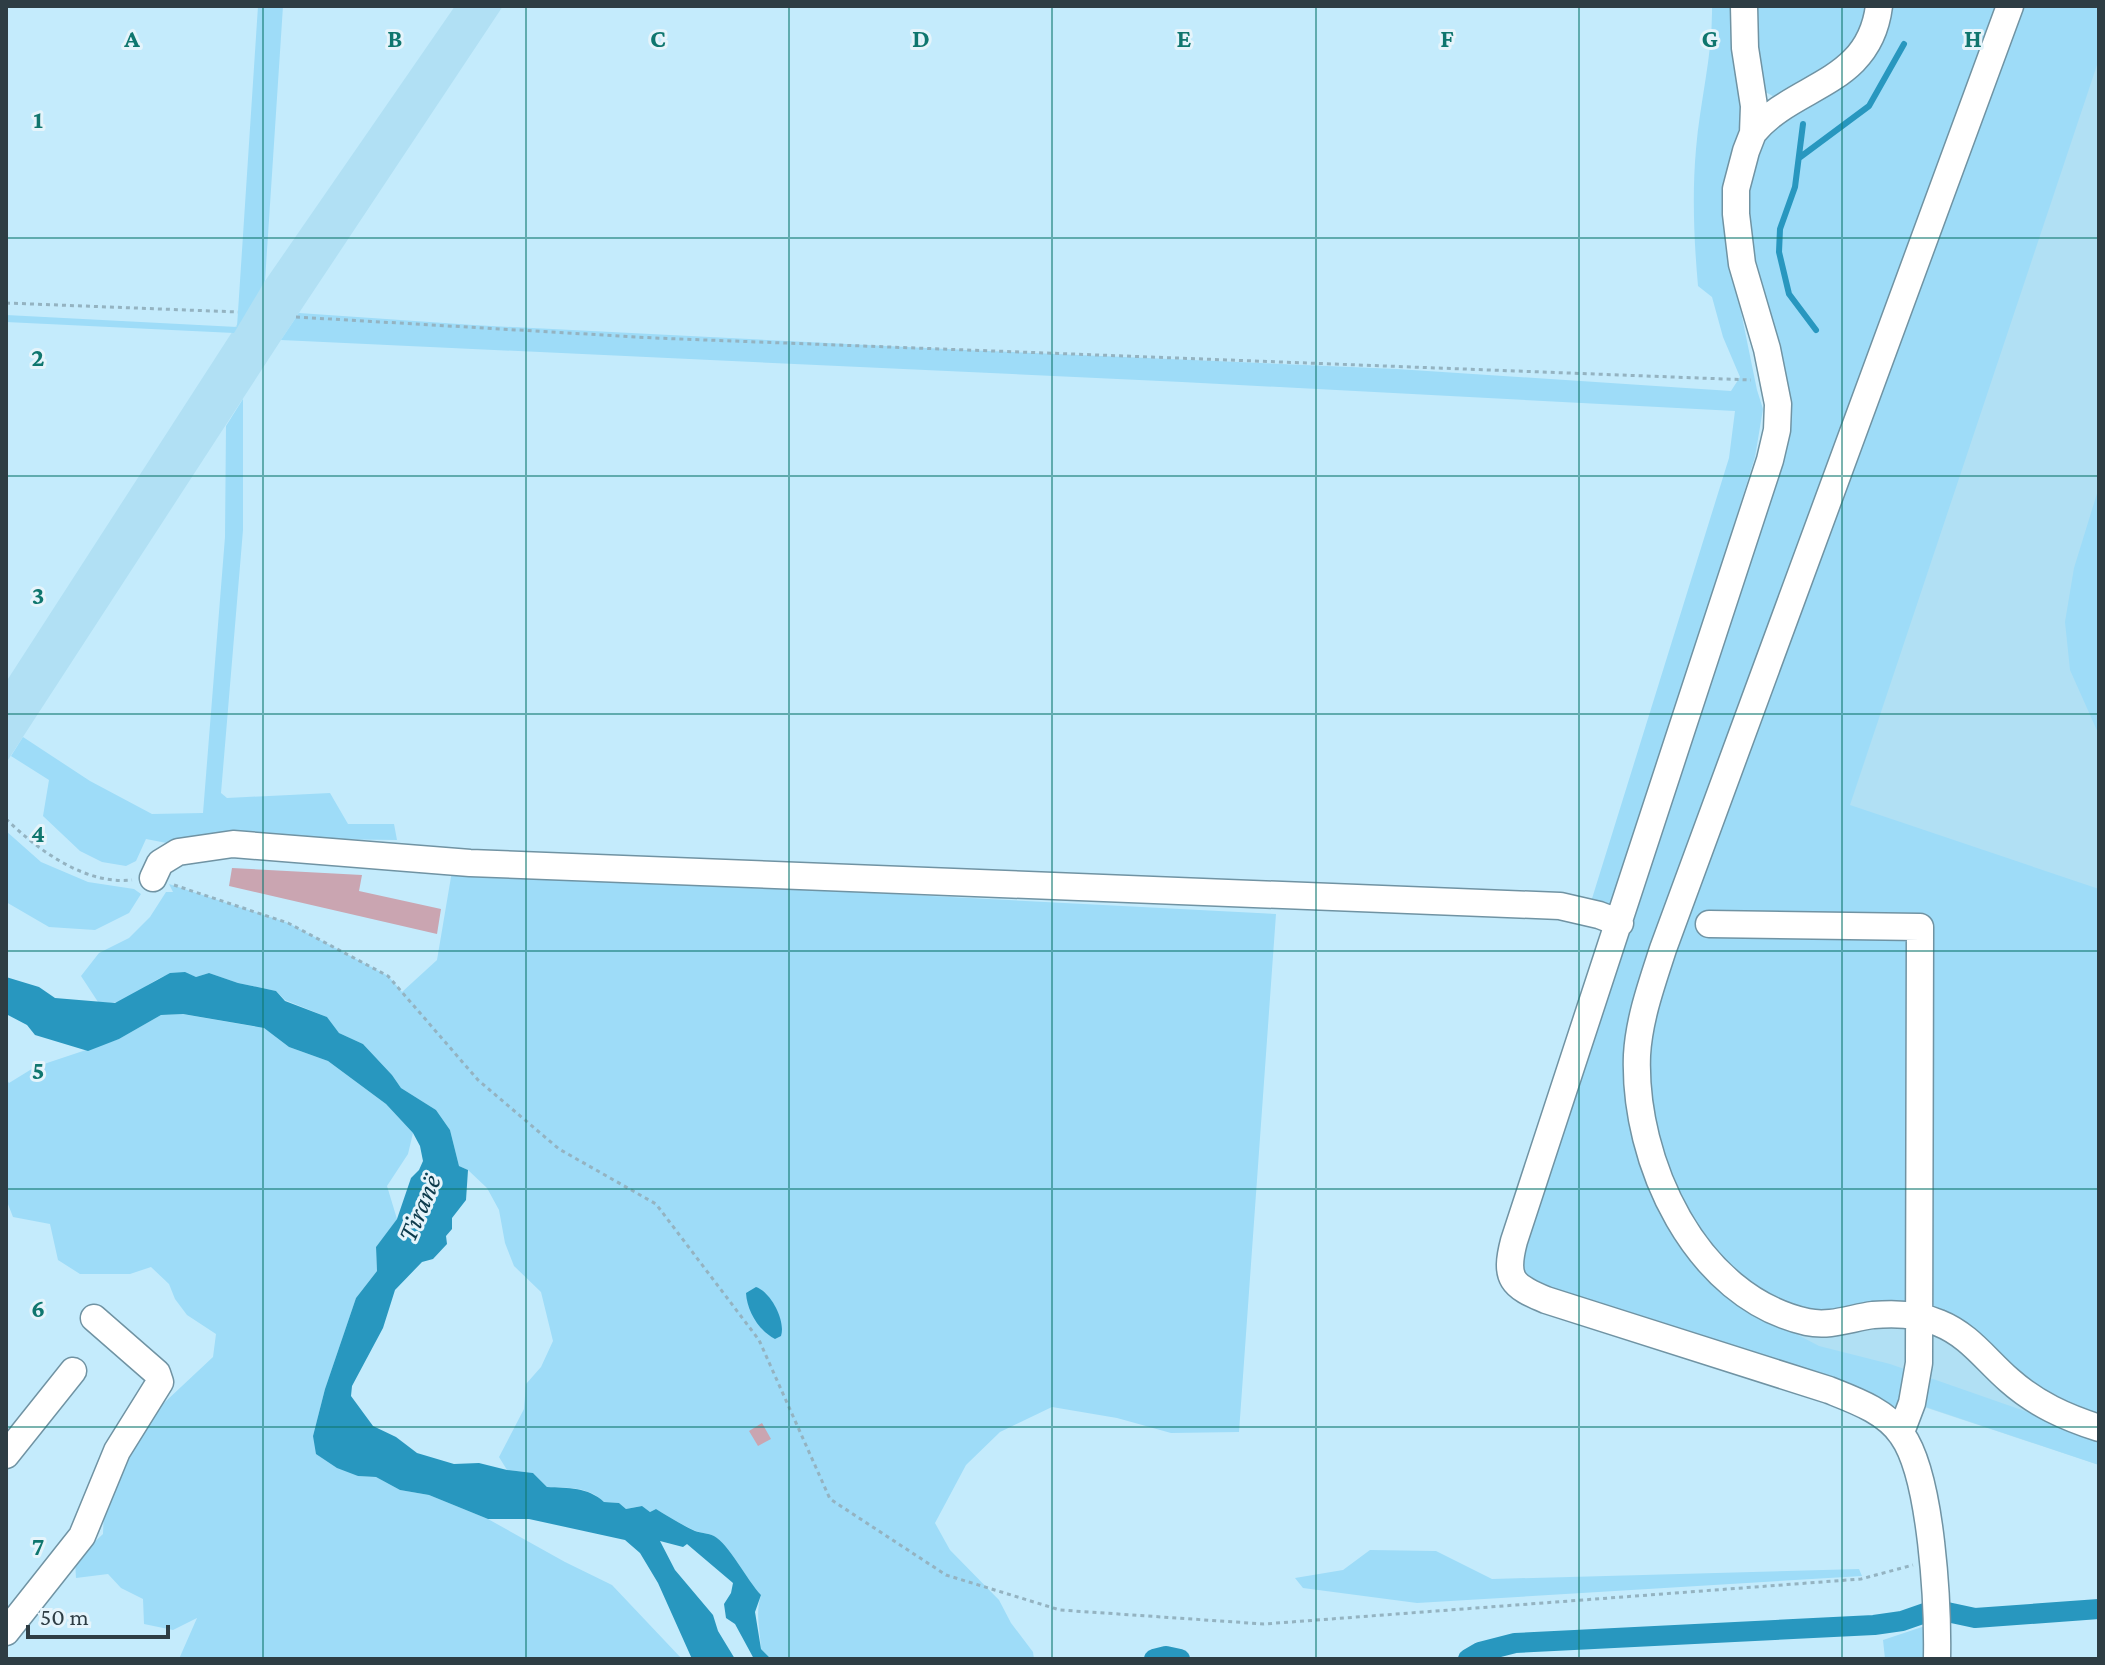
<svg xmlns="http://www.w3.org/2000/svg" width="2105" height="1665" viewBox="0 0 2105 1665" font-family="'Crimson Pro',serif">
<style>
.built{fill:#b1e0f4}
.green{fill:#9edcf8}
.water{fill:#2897bf}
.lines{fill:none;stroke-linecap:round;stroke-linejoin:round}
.stream{stroke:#2897bf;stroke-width:6}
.canal{stroke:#2897bf;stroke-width:20}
.building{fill:#caa5b1}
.minor-casing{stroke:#7093a3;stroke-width:29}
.path{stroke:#94b3c1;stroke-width:3;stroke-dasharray:4 4;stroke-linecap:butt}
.minor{stroke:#fff;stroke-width:26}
.grid{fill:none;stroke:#0f766e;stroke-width:2;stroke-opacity:0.55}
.labels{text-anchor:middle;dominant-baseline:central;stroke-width:6;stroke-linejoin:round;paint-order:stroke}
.water-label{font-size:28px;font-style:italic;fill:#0d3b4c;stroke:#e5f4fb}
.grid-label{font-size:26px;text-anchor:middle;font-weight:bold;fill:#0f766e;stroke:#e5f4fb;stroke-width:6;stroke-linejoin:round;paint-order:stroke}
</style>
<rect width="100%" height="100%" fill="#c4ebfc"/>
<path class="built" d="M455,6H503L281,340L6,763V682L265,281Z
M2099,6V1465L1526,1275Z"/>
<path class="green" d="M258,6H283L265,281L234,333L6,322V315L237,327Z
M1712,6H1731L1743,109L1726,188L1724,229L1757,390L1763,409L1755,457L1621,888L1611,908L1590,905L1729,458L1735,411L1182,382L281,340L299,313L473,325L966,350L1397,369L1731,391L1740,377L1723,337L1712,297L1698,286C1694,241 1692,194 1696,149C1700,101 1713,54 1712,6Z
M1755,6H1867L1863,23L1842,63L1778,99L1762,90Z
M1889,6H2000L1653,954L1640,1161L1779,1325L1819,1346L1890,1364L2099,1437V1465L1908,1401L1901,1407L1892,1406L1864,1394L1544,1289L1520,1274L1529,1229L1783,451L1746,245L1750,176L1769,132Z
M2020,6H2099V59L1850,805L2099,889V1421L2057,1404L1968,1330L1806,1316L1732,1273L1676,1201L1647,1102L1654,1003Z
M243,399V530L221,793L227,798L330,793L348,824H394L397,840L318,839L177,845L146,839L136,861L126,866L102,862L80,851L43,816L49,780L11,756L23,737L90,781L152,814L203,813L225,537L226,426Z
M2099,487V735L2070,670L2065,622L2074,568Z
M6,831L41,862L88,882L134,889L141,894L129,913L95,930L49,927L6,902Z
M452,871L1276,914L1239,1432L1171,1433L1117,1418L1052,1407L1000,1432L966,1465L935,1523L950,1550L999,1600L1011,1623L1033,1652L1034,1659H771L761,1649C760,1629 755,1614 761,1595C747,1580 728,1543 714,1536C708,1533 701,1533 696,1531C682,1525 669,1517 656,1509L650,1512L641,1506L626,1509L619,1503L604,1502C588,1486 568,1488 547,1487L533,1473L507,1470L499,1457L524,1409L526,1384L541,1367L553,1341L541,1292L514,1266L505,1243L499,1210L487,1188L468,1170L459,1166L450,1130L436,1110L401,1088L392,1075L363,1044L339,1033L327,1017L285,1000L276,991L238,983L209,973L196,977C165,962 145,993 117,1002C112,1004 104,1002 98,1002L81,976L99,953L129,938L150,917L166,892H173L169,884L288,923L388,976L402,992L437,960Z
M182,1014L264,1028L289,1047L328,1061L386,1104L413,1133L408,1154L387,1186L397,1219L376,1247L377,1271L356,1298L325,1389L313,1436L358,1476L376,1477L400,1490L429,1495L488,1519L565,1562L612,1585L682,1659H179L197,1618L173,1630L144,1624L143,1599L121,1588L108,1574L76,1578L75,1560L103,1534L104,1510L114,1483L150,1416L213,1357L216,1334L187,1315L175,1299L169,1284L151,1267L130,1274H80L58,1260L50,1224L13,1217L6,1199V1079L9,1083L35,1067L119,1039L161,1015Z
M1370,1550L1436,1551L1492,1579L1859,1569L1862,1576L1417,1603L1303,1588L1295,1578L1343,1570Z
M1928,1625L1926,1659H1885L1883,1640Z"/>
<path class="water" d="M185,972L196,977L209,973L238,983L276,991L285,1001L327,1017L339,1033L363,1044L392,1075L401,1088L436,1110L450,1130L459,1166L468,1170L466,1200L452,1218V1229L446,1236L447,1244L433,1259L422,1262L395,1290L383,1328L352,1386L351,1396L373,1426L396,1437L417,1453L454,1464L479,1463L507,1470L533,1473L547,1487C568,1488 588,1487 604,1502L619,1503L626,1509L642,1506L650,1512L656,1509C669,1517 682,1525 695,1531C701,1533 708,1533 714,1536C728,1543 747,1580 761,1595L755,1612L761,1649L771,1659H754L735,1624L726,1618L724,1604L731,1593L733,1583L687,1544L683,1547L660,1541L675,1570L713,1615L718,1631L735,1659H692L658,1583L640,1553L625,1540L529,1519H488L429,1495L400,1490L376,1477L358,1476L337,1468L316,1454L313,1436L325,1389L356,1298L377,1271L376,1247L397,1219L411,1178L419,1170L423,1161L420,1146L413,1133L386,1104L328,1061L289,1047L264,1028L183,1014L161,1015L119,1039L88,1051L35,1035L27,1025L6,1014V977L39,987L55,998L115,1003L170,973Z
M756,1287C771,1292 786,1321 781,1336L775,1339C759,1331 747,1311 746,1293Z"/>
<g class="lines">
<path class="stream" d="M1803,124L1795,187L1780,229L1779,252L1789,294L1816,330
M1799,158L1869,106L1904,44"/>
<path class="canal" d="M1947,1612L1975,1618L2099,1609
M1154,1659L1166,1656L1180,1659
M1468,1659L1480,1652L1515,1643L1874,1625L1902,1621L1925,1613"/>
</g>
<path class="building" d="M232,868L362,875L359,891L441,909L437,934L229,886Z
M762,1423L771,1439L758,1446L749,1431Z"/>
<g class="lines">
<defs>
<path id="minor" d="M1744,6L1745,48L1754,106L1753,133L1746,151L1736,189V214L1742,264L1767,349L1778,404L1777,430L1770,460L1514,1241C1504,1279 1512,1286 1546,1300L1829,1390C1854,1400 1886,1411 1902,1435C1932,1477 1938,1606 1937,1659
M2010,6L1663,949C1652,983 1639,1019 1637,1055C1633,1161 1695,1297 1807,1322C1830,1327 1851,1318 1873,1315C1895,1313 1919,1314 1939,1323C1969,1335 1985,1359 2009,1380C2036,1404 2065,1417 2099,1428
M1753,133C1794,83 1869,86 1879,6
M153,878L160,863L178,852L233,844L470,863L1560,906L1599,915L1620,923
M1709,924L1920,927L1919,1363L1912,1403L1901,1432
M6,1455L73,1371
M6,1632L82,1536L117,1451L160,1382L157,1373L94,1318"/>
</defs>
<use href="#minor" class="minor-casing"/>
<path class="path" d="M6,303L238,312
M296,317L654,338L1751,380
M6,819C38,850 85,885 132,880
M174,885L288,923L388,976L478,1080L559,1149L656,1204L759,1340L830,1499L946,1575L1060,1610L1264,1624L1861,1579L1913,1565"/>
<use href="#minor" class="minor"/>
</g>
<path class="grid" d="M263,6V1659M526,6V1659M789,6V1659M1052,6V1659M1316,6V1659M1579,6V1659M1842,6V1659M6,238H2099M6,476H2099M6,714H2099M6,951H2099M6,1189H2099M6,1427H2099"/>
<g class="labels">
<g class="water-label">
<text transform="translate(419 1208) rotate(-67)">Tiranë</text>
</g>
</g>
<g class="grid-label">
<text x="132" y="47">A</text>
<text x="395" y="47">B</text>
<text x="658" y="47">C</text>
<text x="921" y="47">D</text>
<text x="1184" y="47">E</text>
<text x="1447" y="47">F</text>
<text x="1710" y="47">G</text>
<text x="1973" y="47">H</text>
<text x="38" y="128">1</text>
<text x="38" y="366">2</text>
<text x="38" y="604">3</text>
<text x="38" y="842">4</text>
<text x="38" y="1079">5</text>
<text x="38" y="1317">6</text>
<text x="38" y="1555">7</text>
</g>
<rect width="2105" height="1665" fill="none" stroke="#2e3d44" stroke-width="16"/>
<path d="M28 1625v12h140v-12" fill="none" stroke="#2e3d44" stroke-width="4"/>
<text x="40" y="1625" font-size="24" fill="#2e3d44" stroke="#e5f4fb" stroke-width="6" paint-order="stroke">50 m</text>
</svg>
